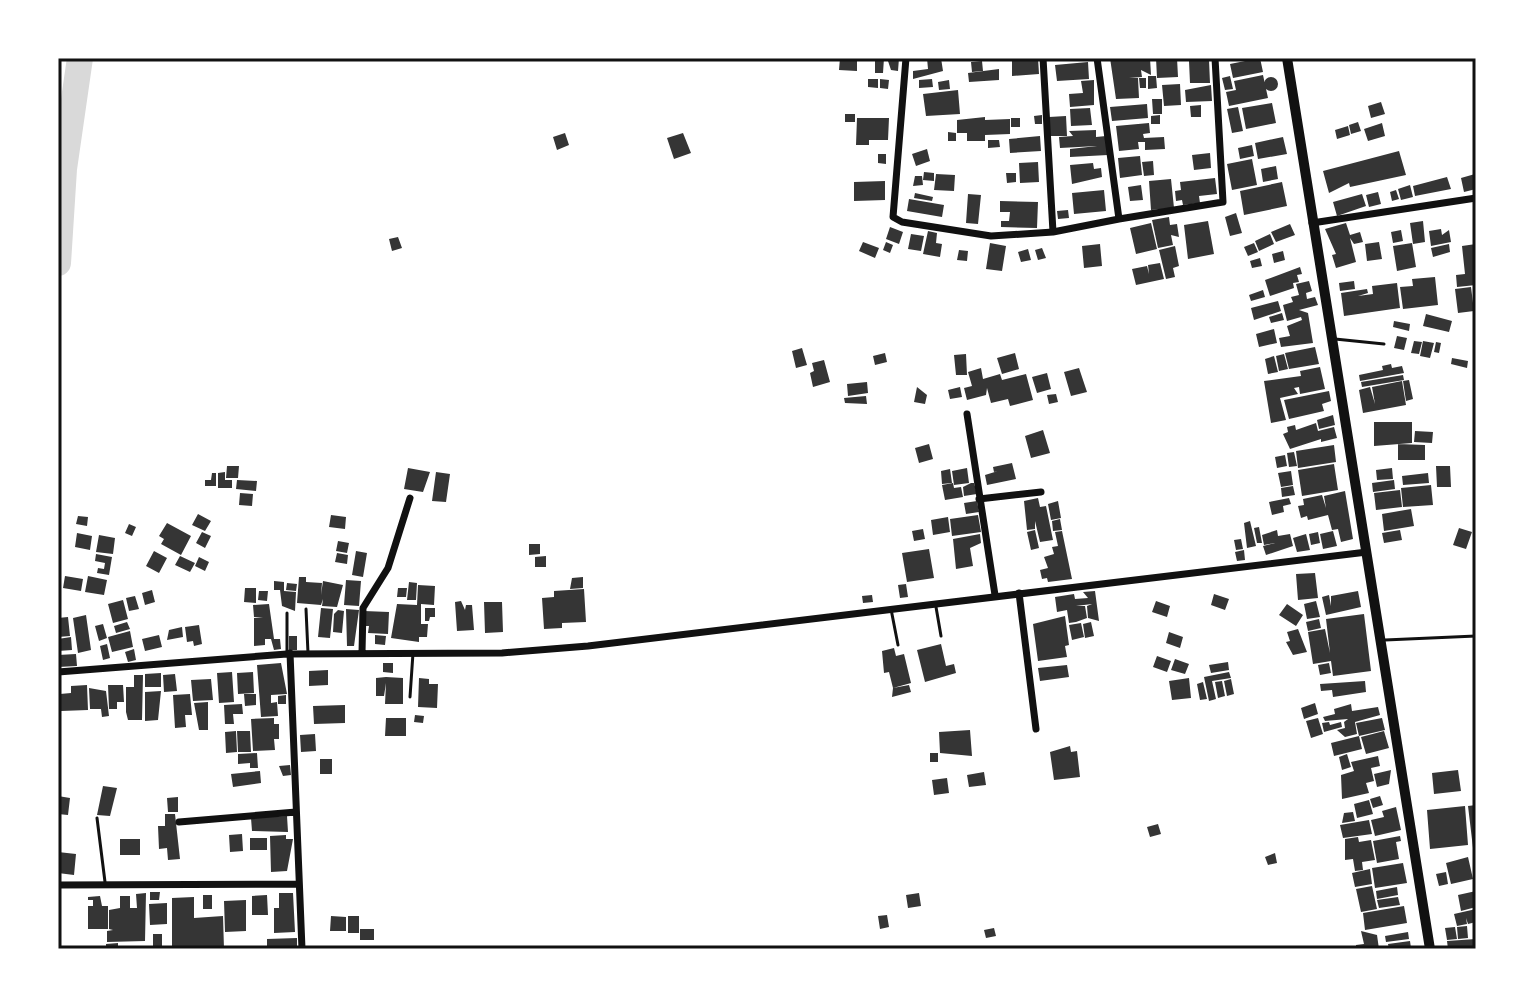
<svg xmlns="http://www.w3.org/2000/svg" width="1534" height="1007" viewBox="0 0 1534 1007" font-family="'Source Serif 4',serif">
<style>
.lines{fill:none;stroke-linecap:round;stroke-linejoin:round}
.stream{stroke:#d9d9d9;stroke-width:4}
.river{stroke:#d9d9d9;stroke-width:26}
.building{fill:#353535}
.service{stroke:#111;stroke-width:3}
.minor{stroke:#111;stroke-width:7}
.secondary{stroke:#111;stroke-width:10}
.neatline{fill:none;stroke:#111;stroke-width:3}
</style>
<rect width="100%" height="100%" fill="#fff"/>
<g class="lines">
<path class="stream" d="M58,123L71,118"/>
<path class="river" d="M58,263L64,169L80,58"/>
</g>
<path class="building" d="M840,58H857V71L839,70Z
M875,58H884L883,73H875Z
M887,58H899L898,71L891,70Z
M927,58H941L943,71L913,79V71L928,69Z
M1012,58H1038L1039,74L1012,76Z
M1110,58H1150L1151,75L1141,70L1142,77L1129,78H1138L1139,98L1116,99Z
M1156,58H1177L1178,77L1157,78Z
M1260,58L1263,72L1233,78L1230,64Z
M1209,60L1210,83H1190L1189,61Z
M982,61L983,71L972,72L971,62Z
M1088,62L1089,79L1057,81L1055,65Z
M999,69V80L969,82L968,73Z
M1263,75L1268,98L1229,106L1226,92L1236,90L1234,81Z
M1148,76H1156L1157,88L1148,89Z
M1230,76L1233,89L1225,90L1222,78Z
M1264 84a7 7 0 1 1 14 0a7 7 0 1 1-14 0Z
M1139,78H1146V88H1140Z
M868,79H878V88L868,87Z
M880,79L889,80L888,89L880,88Z
M932,79L933,87L919,88V80Z
M949,80L950,89L939,90L938,82Z
M1094,80V105L1070,107L1069,94L1083,93L1081,81Z
M1180,84L1181,105L1164,106L1162,85Z
M1211,85L1212,101L1186,102L1185,90Z
M958,90L960,114L926,116L923,94Z
M1152,99H1162V114H1153Z
M1381,102L1385,114L1371,118L1368,106Z
M1272,103L1276,123L1246,129L1242,108Z
M1147,104L1148,118L1112,121L1110,107Z
M1201,105V117H1191L1190,106Z
M1238,107L1243,131L1232,133L1227,109Z
M1090,108L1092,125L1071,126L1070,109Z
M845,114H855V122H845Z
M1042,115V124H1035L1034,116Z
M1160,115V124H1151V116Z
M1066,116L1067,136H1050L1049,117Z
M985,117V120L1010,119V134L985,135V141H967V133H957V120Z
M857,118H889L888,140H869V145H856Z
M1011,118H1020V127H1011Z
M1358,122L1361,131L1351,134L1349,125Z
M1149,123L1150,133L1143,134L1144,138L1164,137L1165,149L1145,150V142H1138L1139,149L1119,151L1116,126Z
M1382,123L1385,136L1368,141L1364,129Z
M1348,126L1350,135L1337,139L1335,130Z
M1096,130V137L1106,136L1108,155L1070,157V149L1097,146L1060,148L1059,137L1073,136L1069,131Z
M948,132L956,133V141H948Z
M565,133L569,145L557,150L553,137Z
M683,133L691,153L674,159L667,138Z
M1040,136L1041,151L1010,153L1009,139Z
M1283,137L1287,154L1258,159L1255,143Z
M988,140H999L1000,147L988,148Z
M1252,145L1254,156L1240,159L1238,148Z
M927,149L930,161L916,166L912,154Z
M1399,151L1406,175L1350,187L1349,183L1329,193L1323,171Z
M1210,153L1211,168L1194,170L1192,155Z
M878,154H886V164L878,163Z
M1140,156L1142,175L1120,178L1118,158Z
M1252,159L1257,185L1232,190L1227,164Z
M1153,161L1154,175L1144,176L1142,162Z
M1038,162L1039,182L1020,183L1019,163Z
M1093,163L1094,169L1101,168L1102,177L1072,184L1070,165Z
M1276,166L1278,179L1263,182L1261,169Z
M924,172L934,173V181L923,180Z
M1006,173H1016V182L1007,183Z
M936,174L955,175L954,191L934,190Z
M1475,174L1476,189L1464,192L1461,178Z
M915,176H922L923,185L913,186Z
M1447,177L1451,189L1415,196L1413,186Z
M1215,178L1217,194L1199,196L1200,203L1183,205L1182,200L1176,201L1175,191L1181,190L1180,182Z
M1171,179L1174,208L1151,210L1149,181Z
M885,181V200L854,201V182Z
M1282,182L1287,206L1244,215L1240,191Z
M1141,185L1143,200L1130,201L1128,187Z
M1410,185L1413,197L1401,200L1398,189Z
M1104,190L1106,211L1074,214L1072,193Z
M1396,190L1399,199L1392,201L1390,192Z
M1378,192L1381,204L1369,207L1366,195Z
M915,193L933,197L932,201L914,198Z
M968,194L981,195L978,224L966,223Z
M1362,194L1366,206L1337,216L1333,202Z
M909,199L944,205L942,217L907,211Z
M1000,201L1038,202L1037,228L1001,227V221H1009L1010,212H1000Z
M1068,210L1069,218L1058,219L1057,211Z
M1236,213L1242,233L1230,236L1225,217Z
M1169,217L1170,225L1177,224L1179,237L1171,235L1173,245L1158,248L1152,220Z
M1208,221L1214,254L1188,259L1184,225Z
M1423,221L1425,242L1413,244L1410,223Z
M1151,223L1157,249L1136,254L1130,228Z
M1346,223L1350,235L1360,232L1363,242L1354,244L1350,238L1356,262L1336,268L1332,255L1336,254L1325,229Z
M1290,224L1295,235L1276,242L1271,232Z
M890,227L903,232L899,244L886,239Z
M1441,229L1442,235L1449,230L1451,242L1431,246L1429,231Z
M1401,230L1403,241L1393,243L1391,232Z
M928,231L937,233L936,243L942,244L940,257L923,254Z
M911,234L924,236L921,251L908,249Z
M1270,234L1274,244L1259,251L1255,241Z
M398,237L402,248L392,251L389,239Z
M863,242L879,248L875,258L859,251Z
M886,242L893,245L890,253L883,250Z
M1379,242L1382,259L1367,261L1365,244Z
M990,243L1006,246L1002,271L986,269Z
M1254,243L1258,252L1248,256L1244,247Z
M1412,243L1416,267L1397,271L1393,246Z
M1100,244L1102,266L1084,268L1082,246Z
M1449,244L1450,252L1433,257L1431,248Z
M1476,244V285L1457,287L1456,275L1465,274L1462,246Z
M1175,246L1179,266L1173,268L1175,277L1166,279L1159,250Z
M1042,248L1046,258L1038,260L1035,250Z
M1028,249L1031,260L1021,262L1018,252Z
M959,250L968,251L967,261L957,260Z
M1283,251L1285,260L1274,263L1272,254Z
M1260,258L1262,266L1252,268L1250,261Z
M1160,263L1164,279L1136,285L1132,269L1147,266L1149,274L1148,265Z
M1300,267L1302,274L1297,275L1299,282L1293,283L1294,288L1270,296L1265,280Z
M1435,277L1438,305L1403,309L1400,287L1413,286L1412,279Z
M1309,281L1312,291L1306,293L1307,299L1315,297L1318,305L1299,310L1308,313L1313,343L1281,347L1279,338L1290,336L1287,326L1302,320L1301,317L1287,321L1283,305L1293,302L1291,297L1299,295L1296,284Z
M1354,281L1355,289L1340,291L1339,283Z
M1397,283L1400,308L1344,316L1341,293L1367,289L1368,293L1358,296L1373,294L1372,286Z
M1471,287L1474,311L1458,313L1455,289Z
M1263,290L1265,297L1251,301L1249,295Z
M1278,301L1281,311L1254,320L1251,308Z
M1282,313L1284,320L1271,323L1269,317Z
M1426,314L1452,321L1449,332L1423,326Z
M1394,321L1410,324L1409,331L1393,327Z
M1274,329L1277,343L1259,347L1256,334Z
M1397,336L1407,338L1404,350L1394,348Z
M1414,341L1422,342L1419,354L1411,353Z
M1423,341L1434,343L1430,358L1420,356Z
M1436,342L1441,343L1439,353L1434,352Z
M1315,347L1319,364L1289,369L1285,353Z
M802,348L807,365L796,368L792,351Z
M885,353L887,362L875,365L873,356Z
M1015,353L1019,369L1002,374L997,358Z
M966,354L967,375H956L954,355Z
M1284,354L1288,369L1279,371L1276,356Z
M1274,356L1278,372L1268,374L1265,359Z
M1452,358L1468,361L1467,368L1451,364Z
M824,360L830,382L813,387L810,373L814,371L812,363Z
M1391,364L1392,368L1402,366L1404,373L1360,381L1359,375L1383,370L1382,366Z
M1320,367L1325,389L1300,394L1299,387L1294,388L1298,394L1280,398L1286,420L1271,423L1264,381L1301,376L1300,371Z
M981,368L983,379L1000,374L1002,380L1026,374L1033,400L1010,406L1008,399L991,403L987,388L986,395L967,400L964,388L972,386L968,372Z
M1079,368L1087,392L1071,396L1064,372Z
M1047,373L1051,389L1037,393L1032,377Z
M1403,375L1404,380L1362,387L1361,382Z
M1409,380L1413,399L1406,401L1403,381Z
M1402,381L1406,405L1363,413L1359,390L1370,387L1375,404L1372,387Z
M867,382L868,393L848,396L847,384Z
M917,387L927,395L925,404L914,402Z
M960,387L962,397L950,399L948,390Z
M1329,391L1331,401L1322,404L1324,411L1289,419L1284,400Z
M1056,394L1058,402L1049,404L1047,395Z
M866,396L867,404L845,403L844,398Z
M1333,415L1335,425L1319,429L1317,420Z
M1374,422H1412V443L1374,446Z
M1316,423L1318,431L1334,427L1337,438L1321,442V439L1290,449L1283,434L1288,432L1287,427L1295,425L1296,430Z
M1043,430L1050,453L1031,458L1025,436Z
M1415,431L1433,432L1432,443L1414,442Z
M929,444L933,459L919,463L915,448Z
M1398,444L1425,445V460H1398Z
M1334,445L1336,462L1298,468L1296,451Z
M1294,452L1297,466L1289,467L1287,453Z
M1285,455L1287,466L1277,468L1275,457Z
M1012,463L1016,479L987,485L985,475L998,471L994,472L993,467Z
M1334,464L1338,490L1302,496L1298,470Z
M227,466H239L238,478H226Z
M1436,466H1450L1451,487H1437Z
M408,468L430,472L423,492L404,489Z
M967,468L969,483L954,485L952,471Z
M1392,468L1393,479L1377,480L1376,470Z
M950,469L952,483L942,484L941,471Z
M1291,471L1293,485L1281,487L1278,473Z
M225,472V484V480H232V488H218V473Z
M436,472L450,474L446,502L432,501Z
M212,473H216V486H205V480H211Z
M1428,473L1429,483L1403,485L1402,476Z
M237,480L257,481L256,491L236,489Z
M1394,480L1395,489L1373,492L1372,483Z
M953,483L954,488L961,487L963,497L945,500L942,485Z
M971,483H974L977,494L964,496L963,487Z
M1431,485L1433,505L1403,507L1401,488Z
M1293,486L1295,495L1282,497L1281,488Z
M1400,490L1402,507L1376,510L1374,493Z
M1345,491L1353,539L1341,542L1338,529L1332,530L1328,515L1308,520L1307,516L1301,518L1298,506L1304,505L1303,499L1322,495L1326,508L1324,496Z
M240,493L253,494L252,506L239,505Z
M1038,498L1040,507L1046,506L1053,540L1040,542L1035,521V529L1027,530L1024,501Z
M1289,498L1291,504L1283,506L1284,512L1272,515L1269,502Z
M977,501L979,512L966,514L964,503Z
M1058,501L1061,518L1051,520L1048,504Z
M1411,509L1414,526L1384,531L1382,514Z
M198,514L211,521L205,531L192,525Z
M331,515L346,517L345,529L329,527Z
M978,515L981,532L952,536L950,519Z
M78,516L88,517L87,526L76,524Z
M948,517L950,532L933,535L931,520Z
M1060,519L1062,530L1053,531L1052,521Z
M1250,521L1256,546L1247,548L1244,523Z
M167,523L191,536L181,555L161,544L164,539L159,536Z
M129,524L136,527L132,536L125,533Z
M1259,527L1262,543H1257L1254,528Z
M1459,528L1472,532L1466,549L1453,545Z
M923,529L925,539L914,541L912,531Z
M1035,530L1039,548L1031,550L1027,532Z
M1277,530L1278,536L1290,534L1293,546L1266,555L1263,546L1275,543L1264,545L1262,535Z
M1400,530L1402,540L1384,543L1382,533Z
M1062,531L1072,579L1048,582L1047,578L1042,579L1040,570L1048,568L1044,557L1054,554L1052,547L1058,546L1055,532Z
M1333,531L1337,546L1323,549L1320,534Z
M202,532L211,536L205,548L196,543Z
M1318,532L1320,543L1311,545L1309,534Z
M77,533L92,536L90,550L75,547Z
M980,534L981,543L970,548L973,566L956,569L953,539Z
M1306,534L1310,550L1297,552L1293,538Z
M99,535L115,538L113,554L96,552Z
M1241,539L1243,549L1236,550L1234,540Z
M338,541L349,543L347,553L336,551Z
M529,544H540V554L529,555Z
M929,549L934,578L907,582L902,553Z
M1244,550L1245,560L1237,561L1235,552Z
M154,551L167,558L159,573L146,566Z
M356,551L367,553L363,577L352,575Z
M337,553L348,555L347,564L335,562Z
M96,554L112,557L109,575L97,573L98,568L104,569L105,563L95,561Z
M180,556L195,563L190,572L175,565Z
M546,556V567H535V557Z
M199,557L209,562L205,571L195,566Z
M1315,573L1318,598L1298,600L1296,574Z
M65,576L83,579L81,591L63,588Z
M88,576L107,580L104,595L85,592Z
M299,577H306V582L322,583L321,595L323,581L343,585L337,607L322,606L323,599L321,605L297,603Z
M583,577V588L570,589L572,578Z
M346,580L361,581L359,606L344,605Z
M274,581L284,582V591L296,592L295,611L282,606L280,590H274Z
M409,582L417,583L416,600H407Z
M287,583L297,584L296,591L286,590Z
M906,584L908,597L900,598L898,585Z
M418,585L435,586L434,605L421,604V624H428L427,637H419V642L391,638L397,604L417,605Z
M245,588H256V603L244,602Z
M398,588H407L406,597H397Z
M584,589L586,622L562,623V628L544,629L542,598L554,597V591Z
M152,590L155,602L145,605L142,593Z
M259,591H268L267,601L258,600Z
M1095,591L1099,621L1088,618L1087,606L1092,604L1076,606H1085L1087,618L1076,622L1069,623L1067,610L1057,612L1055,597L1074,594L1075,599L1088,598L1083,592Z
M1358,591L1361,607L1326,615L1322,597L1329,595L1331,606V596Z
M1214,594L1229,599L1225,610L1211,605Z
M872,595L873,602L863,603L862,596Z
M135,596L139,609L129,611L126,598Z
M123,600L128,619L113,623L108,604Z
M461,601L465,610L466,605H472L474,630L457,631L455,602Z
M1156,601L1170,606L1167,617L1152,612Z
M1316,601L1320,617L1307,619L1304,604Z
M484,602H502L503,632L485,633Z
M269,604L274,639H280L281,649L274,650L271,639H265V645L254,646V618L263,617H254L253,605Z
M1287,604L1303,615L1296,626L1279,615Z
M321,608L333,609L330,638L318,637Z
M425,608H435V617H430L429,621H425Z
M346,609L359,610L354,646H347Z
M338,610L344,611L342,633L333,632L334,614Z
M364,611L389,612L388,634L368,633L369,626H364Z
M1364,614L1371,671L1333,676L1331,661L1313,664L1308,632L1325,629L1330,653L1326,619Z
M86,615L91,650L78,653L73,618Z
M1065,616L1069,645L1065,646L1067,657L1038,661L1033,624Z
M68,617L70,636L58,637V618Z
M1319,619L1321,628L1308,631L1306,622Z
M127,622L130,629L116,633L114,626Z
M1091,622L1094,636L1085,638L1083,624Z
M1081,623L1084,637L1072,640L1069,625Z
M103,624L107,638L99,641L95,626Z
M199,625L202,644L194,646L193,641L187,642L185,627Z
M182,627L183,637L167,640L169,630Z
M1298,629L1307,652L1293,655L1286,642L1290,641L1287,632Z
M130,631L133,647L112,652L108,637Z
M1169,632L1183,637L1180,648L1166,643Z
M159,635L162,647L145,651L142,639Z
M375,635L386,636L385,645L375,644Z
M289,636H297V650H289Z
M71,637L72,650L58,651V639Z
M107,644L110,658L103,660L100,646Z
M941,644L946,666L954,664L956,673L925,682L917,650Z
M894,648L896,656L904,654L911,683L893,688L889,672L884,673L882,651Z
M134,649L136,660L128,662L125,652Z
M76,654L77,666L58,667V655Z
M1157,656L1171,661L1167,672L1153,667Z
M1175,659L1189,664L1185,674L1171,670Z
M1228,662L1229,670L1211,673L1209,665Z
M281,663L287,694L271,695V703L277,702L278,716L261,717L257,665Z
M383,663H393V673L383,672Z
M1329,663L1331,673L1320,675L1318,665Z
M1067,665L1069,677L1040,681L1038,668Z
M328,670V685L309,686V671Z
M232,672L234,702L219,703L217,673Z
M253,672L254,693L238,694L237,673Z
M1229,672L1231,678L1212,681L1216,699L1209,701L1204,677Z
M161,673V687H145V674Z
M175,674L177,691L164,692L163,675Z
M134,675H143L142,720H128L126,712V687H134Z
M386,677L403,678V704H385L386,683L384,696H376V678Z
M419,678L429,679V684H438L437,708L418,707Z
M1189,678L1191,698L1172,700L1169,681Z
M211,679L213,700L193,701L191,680Z
M1231,679L1234,694L1227,696L1224,681Z
M1222,681L1225,696L1218,698L1215,682Z
M1365,681L1366,692L1333,697L1332,690L1321,691L1320,684Z
M1203,682L1207,699L1200,700L1197,684Z
M87,685L88,710L61,711L60,694L71,693V686Z
M108,685H123L124,702H117V709H109Z
M909,685L911,692L892,697L893,688Z
M89,688L106,691L109,716L102,717L101,709H90Z
M161,691L158,720L145,721V692Z
M190,694L192,715H185L186,727L175,728L173,695Z
M244,694H256V705L245,706Z
M286,695V704H278V696Z
M208,702V730H199L194,703Z
M1315,703L1318,714L1304,719L1301,708Z
M242,704L243,714H233L234,724H225L224,705Z
M1351,704L1352,711L1378,707L1380,715L1355,722L1357,734L1345,737L1337,730L1345,728L1344,722L1348,719L1325,721L1323,717L1335,714L1334,709Z
M345,705V723L314,724L313,706Z
M415,715L424,716L423,723L414,722Z
M274,718V724H279V739H274L275,750L253,751L251,719Z
M386,718H406V736H385Z
M1318,718L1323,734L1311,738L1306,721Z
M1382,718L1385,730L1359,736L1356,723Z
M1329,722L1330,725L1341,722L1342,727L1324,732L1322,723Z
M970,730L972,756L940,753L939,732Z
M236,731L237,752L226,753L225,732Z
M237,731H250L251,752H238Z
M1384,731L1389,748L1366,754L1361,737Z
M315,734L316,751L301,752L300,735Z
M1359,736L1362,749L1334,756L1331,743Z
M1070,746L1071,752L1077,751L1080,777L1054,780L1050,752Z
M257,753L258,768H250V763L238,764V754Z
M930,753H938V762H930Z
M1347,754L1351,767L1342,770L1339,757Z
M1378,756L1380,766L1371,768L1374,781L1366,783L1369,793L1342,799L1341,775L1354,771L1351,762Z
M320,759H332V774H320Z
M290,765L291,775L283,776L279,766Z
M1391,770L1389,784L1377,787L1374,774Z
M1458,770L1461,791L1434,794L1432,773Z
M260,771L261,783L233,787L231,774Z
M984,772L986,785L969,787L967,775Z
M947,778L949,793L934,795L932,780Z
M103,786L117,788L110,816L97,815Z
M58,796L70,798L68,815L58,814Z
M1380,796L1383,805L1373,808L1370,799Z
M178,797V812H168L167,798Z
M1369,800L1373,814L1357,818L1354,804Z
M1476,805V847L1473,848L1468,806Z
M1465,806L1468,845L1430,849L1427,810Z
M1396,807L1401,830L1375,836L1371,820L1384,817L1382,811Z
M1353,812L1355,821L1342,823L1344,813Z
M165,814H175L180,859L168,860L167,848L159,849L158,826H165Z
M287,816L288,832L252,831L251,818Z
M1369,820L1372,834L1343,838L1340,825Z
M1158,824L1161,834L1150,837L1147,827Z
M242,834L243,851L230,852L229,835Z
M286,835V839H293L287,871L271,872L270,836Z
M1400,836L1401,841L1396,842L1399,859L1377,863L1373,841Z
M1358,837L1359,842L1371,840L1375,860L1362,862L1363,870L1355,871L1353,859L1345,860V839Z
M250,838H267V850H250Z
M120,839H140V855H120Z
M58,852L76,854L74,875L58,873Z
M1275,853L1277,863L1268,865L1265,857Z
M1468,857L1473,879L1451,884L1446,863Z
M1403,863L1407,883L1375,888L1372,868Z
M1370,869L1372,884L1355,887L1352,873Z
M1446,872L1448,884L1439,886L1436,874Z
M1372,886L1377,909L1361,912L1356,889Z
M1397,887L1398,895L1377,899L1376,891Z
M1476,891V907L1461,911L1458,895Z
M150,892H160L159,900H150Z
M146,893L145,941L107,942V931L113,930L109,929V910L120,908V896H130V908H137L136,894Z
M279,893H293L295,932L274,933V908H279Z
M919,893L921,906L908,908L906,895Z
M203,895H212V909H203Z
M267,895L268,915H252V896Z
M100,896L102,906H108V929H88V906H93V900H88V897Z
M194,897V918L223,916L224,949L196,946L172,949V898Z
M1398,897L1400,905L1379,908L1377,900Z
M246,900V931L225,932L224,901Z
M167,903V924L150,925L149,904Z
M1404,906L1407,923L1365,930L1363,913Z
M1476,909V922L1468,924L1466,918L1467,924L1457,926L1454,914Z
M887,915L889,927L880,929L878,916Z
M331,916L346,917V931H330Z
M348,916H359V933H348Z
M1467,926L1468,938L1458,939L1457,927Z
M1455,927L1457,939L1447,940L1445,928Z
M994,928L996,936L986,938L984,930Z
M360,929H374V940H360Z
M1361,931L1377,935L1379,949H1356V945L1364,944Z
M1408,932L1409,939L1386,942L1385,936Z
M153,934H162V948H153Z
M297,938V949H267V939Z
M1476,939V949H1448L1447,941Z
M1410,941L1411,948L1389,949L1388,944Z
M118,943V949H106V944Z"/>
<g class="lines">
<path class="service" d="M1335,339L1384,344
M936,607L941,636
M306,609L308,653
M891,609L898,645
M1385,640L1476,636
M287,654V613
M410,697L413,653
M97,818L105,882"/>
<path class="minor" d="M906,58L893,217L902,222L991,236L1053,232L1119,219L1097,58
M1043,58L1053,232
M1119,219L1223,202L1215,58
M1312,223L1476,198
M967,414L995,595
M979,499L1041,492
M1019,593L1036,729
M290,653L302,949
M362,653L363,608L388,568L410,498
M58,672L287,654L502,653L588,646L1367,552
M179,822L296,812
M58,885L299,884"/>
<path class="secondary" d="M1287,58L1430,949"/>
</g>
<rect width="1534" height="1007" fill="none" stroke="#ffffff" stroke-width="120"/>
<rect x="60" y="60" width="1414" height="887" class="neatline"/>
</svg>
